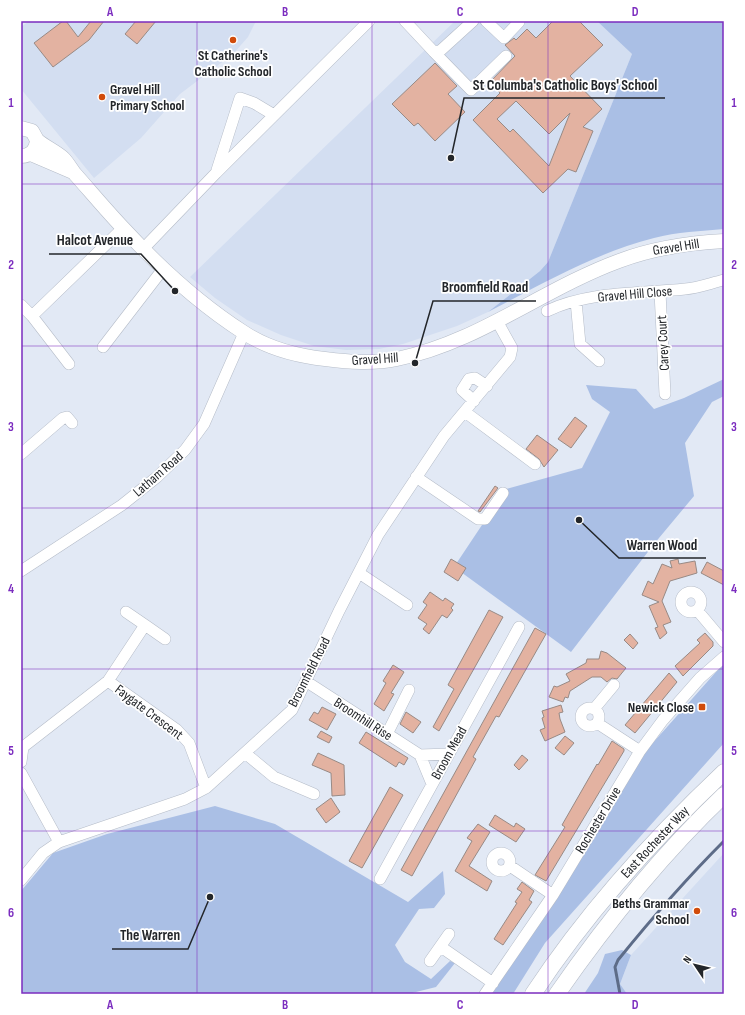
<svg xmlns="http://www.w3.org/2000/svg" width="745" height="1015" viewBox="0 0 745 1015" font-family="'Sofia Sans Condensed',sans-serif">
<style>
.built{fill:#d3def1}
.green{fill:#aabfe5}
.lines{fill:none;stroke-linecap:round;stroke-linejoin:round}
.stream{stroke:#5d6c88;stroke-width:3}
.building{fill:#e3b2a1;stroke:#988a85;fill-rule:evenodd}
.minor-casing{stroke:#b5bcc8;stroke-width:12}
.major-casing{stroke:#b5bcc8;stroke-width:15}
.highway-casing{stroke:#b5bcc8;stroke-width:17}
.minor{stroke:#fff;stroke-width:11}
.major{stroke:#fff;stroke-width:14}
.highway{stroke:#fff;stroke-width:16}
.grid{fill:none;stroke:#7b2cbf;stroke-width:1;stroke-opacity:0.55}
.poi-dot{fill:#d14b0b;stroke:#fff;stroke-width:1.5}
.labels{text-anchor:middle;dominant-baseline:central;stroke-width:3.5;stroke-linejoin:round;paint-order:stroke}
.poi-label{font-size:14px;font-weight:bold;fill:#23262a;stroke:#fff;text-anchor:end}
.street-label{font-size:14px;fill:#23262a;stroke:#fff}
.leader{fill:none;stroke:#23262a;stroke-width:1.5}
.callout-dot{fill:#23262a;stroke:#fff;stroke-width:1.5}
.callout-label{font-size:15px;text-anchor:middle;font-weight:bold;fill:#23262a;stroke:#fff;stroke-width:3.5;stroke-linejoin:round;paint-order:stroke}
.neatline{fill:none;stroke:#7b2cbf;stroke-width:1.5}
.grid-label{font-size:13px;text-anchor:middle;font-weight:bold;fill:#7b2cbf}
</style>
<rect width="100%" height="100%" fill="#e2e9f5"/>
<path class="built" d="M29,21H256L248,37L233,54L180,94L141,138L94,178L21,89V27Z
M455,21H597L632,54L548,262L540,271L488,312L457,326L403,344L379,349L346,350L314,346L281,335L247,320L215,298L190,277Z
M724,853V994H624L620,984L631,955Z"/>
<path class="green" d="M597,21H724V229C701,231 677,232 654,238C595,253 542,284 488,312L540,271L548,262L632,54Z
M724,379V396L712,402L685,443L694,496L654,544L571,652L454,567L506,489L582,468L610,412L592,399L586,385L636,389L654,409L684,398Z
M724,663V743L545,943L513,994H488L643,754Z
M215,806L275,824L408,902L443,871L445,894L434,908L419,909L395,945L405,962L431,979L450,961L455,963L436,987L408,994H21V891L53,853L107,834Z
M622,950L631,955L620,984L627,994H584L598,973L605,954Z"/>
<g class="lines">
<path class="stream" d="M620,994L615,967L618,960C652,918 686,879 724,841"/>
</g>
<path class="building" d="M63,21H66L78,37L91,21H104L89,40L53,67L34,43Z
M136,21H156L137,44L125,34Z
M553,21H579L603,45L570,76L602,109L583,127L593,131L576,172L568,169L543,193L473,120L500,93L490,82L515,56L505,45L514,38L516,40L527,29L536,38ZM516,101L549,134L570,113L549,166L513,129L510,132L497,119Z
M435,63L457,86L448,94L465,112L435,141L418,123L414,126L392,104Z
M575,417L587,426L571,448L558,439Z
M537,435L558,450L544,467L539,459L526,449Z
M495,486L498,488L480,512L478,511Z
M451,559L466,568L458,581L444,572Z
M678,559L679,564L695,561L697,573L670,581L662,601L671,622L663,625L667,633L660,639L655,628L658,627L649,606L659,602L642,595L648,581L653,584L662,564L672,568L670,561Z
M707,562L724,571V585L701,573Z
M430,592L443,601L445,598L454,604L451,608L453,610L447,618L442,615L429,634L423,629L427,624L418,618L427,605L423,602Z
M489,610L503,617L439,731L433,727L454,689L448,685L449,683Z
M535,628L546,634L499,717L496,716L473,757L476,759L412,876L401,870Z
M705,633L713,642V646L683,676L675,666L700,643L697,640Z
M630,634L638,643L633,649L624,640Z
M601,651L607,653L626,668L617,679L612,678L607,682L601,677H592L570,691L568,698L565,697L563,702L549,697L554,686L557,687L570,681L566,674L586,663L587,659H599Z
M393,665L404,672L391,693L394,694L384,711L374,704L386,683L383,681Z
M669,673L677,682L635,733L625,725Z
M561,705L563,712L559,713L560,719L565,732L545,741L540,730L545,728L542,718L544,717L542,711Z
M322,707L336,714L327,730L309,720L314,712L318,714Z
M406,712L421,722L413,733L400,724Z
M321,731L332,737L329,743L317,737Z
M366,732L408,758L404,765L399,762L396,767L359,743Z
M565,736L574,743L564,755L555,748Z
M612,741L624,749V751L546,881L535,875L565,827L562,825L597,764L598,765Z
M318,753L344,765L345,795L332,796L331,773L312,765Z
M522,755L528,760L519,770L514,765Z
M390,787L403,795L362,868L349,861Z
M331,798L340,812L326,823L316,809Z
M495,815L514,827L516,823L525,829L516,842L489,825Z
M478,824L490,832L469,866L492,881L487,891L455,871L472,841L467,838Z
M522,882L534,891L529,900L532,902L503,945L494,939L517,903L515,902L522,892L517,889Z"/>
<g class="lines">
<defs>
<path id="minor" d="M405,21L434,52L440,51L473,21
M486,21L504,38L519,22L518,21
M434,52L471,90L506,56
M217,170L240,98L254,103L274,115
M143,249L216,173L369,21
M660,292L665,394
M576,301L580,344L599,361
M21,305L32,316L123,228
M547,311C589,291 639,294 685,289C698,288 711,283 724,280
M32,316L69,364
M103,347L163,269
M474,401L462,390L469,379L475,378L487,386
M465,412L535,464
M21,454L63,418L67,417L72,423
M416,477L478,519H485L503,493
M21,571L122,505L157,477L185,450L204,424L244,333
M359,573L407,605
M681 602a10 10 0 1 1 20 0a10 10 0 1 1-20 0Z
M697,610L724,642
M126,612L145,625
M108,681L145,625L165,639
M307,682L420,755L432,784
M581 717a9 9 0 1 1 18 0a9 9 0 1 1-18 0Z
M594,709L614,685
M597,723L640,751
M387,734L409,690
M245,753L274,777L314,794
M420,755L449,754
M21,762L23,747L108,681L177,730L189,743L206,788
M21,773L59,842
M492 862a9 9 0 1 1 18 0a9 9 0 1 1-18 0Z
M510,866L553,895
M380,879L519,627
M21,880L43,853L59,842L185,799L206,788L292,710L339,611L378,535L444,436L510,357L512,348L497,321
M441,947L493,983
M430,961L449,934
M485,994L553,895L640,751L663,720L700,678L724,657"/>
<path id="major" d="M21,128L32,131L37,140C36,150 31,156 21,156
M37,140C45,147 55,151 63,158C68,163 71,169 75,174C91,192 106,210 123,228C159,267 198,303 243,332C267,348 297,356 325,359C349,362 373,364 397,359C477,343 543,289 619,261C653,248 688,243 724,241
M31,154L73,172"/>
<path id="highway" d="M533,994C587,912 653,839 724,772
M557,994C607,922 661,855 724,795"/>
</defs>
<use href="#minor" class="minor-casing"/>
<use href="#major" class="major-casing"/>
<use href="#highway" class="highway-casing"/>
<use href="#minor" class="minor"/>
<use href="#major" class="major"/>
<use href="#highway" class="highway"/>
</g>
<path class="grid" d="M197,21V994M372,21V994M548,21V994M21,184H724M21,346H724M21,508H724M21,669H724M21,831H724"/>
<g class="poi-dot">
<circle cx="233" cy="40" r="4"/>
<circle cx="102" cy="97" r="4"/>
<rect x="698" y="703" width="8" height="8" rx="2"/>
<circle cx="697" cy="911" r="4"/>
</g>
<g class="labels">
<g class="poi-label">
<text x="233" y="55" text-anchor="middle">St Catherine's<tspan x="233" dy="16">Catholic School</tspan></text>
<text x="110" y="89" text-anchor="start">Gravel Hill<tspan x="110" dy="16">Primary School</tspan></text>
<text x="694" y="707">Newick Close</text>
<text x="689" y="903">Beths Grammar<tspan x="689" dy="16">School</tspan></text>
</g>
<g class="street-label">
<text transform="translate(676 247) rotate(-9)">Gravel Hill</text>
<text transform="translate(635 294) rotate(-5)">Gravel Hill Close</text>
<text transform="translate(663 343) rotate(-93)">Carey Court</text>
<text transform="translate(375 359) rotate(-4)">Gravel Hill</text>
<text transform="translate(158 474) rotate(-41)">Latham Road</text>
<text transform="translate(309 672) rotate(-63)">Broomfield Road</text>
<text transform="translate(149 712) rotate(37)">Faygate Crescent</text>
<text transform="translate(363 719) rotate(33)">Broomhill Rise</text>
<text transform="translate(449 753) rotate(-61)">Broom Mead</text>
<text transform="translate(598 820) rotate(-59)">Rochester Drive</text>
<text transform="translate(655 842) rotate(-47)">East Rochester Way</text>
</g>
</g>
<path class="leader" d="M451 158L464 98H665M175 291L141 254H49M415 363L433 301H536M579 520L619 558H706M210 897L188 949H112"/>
<g class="callout-dot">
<circle cx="451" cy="158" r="4"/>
<circle cx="175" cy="291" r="4"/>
<circle cx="415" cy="363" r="4"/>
<circle cx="579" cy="520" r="4"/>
<circle cx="210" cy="897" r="4"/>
</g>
<g class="callout-label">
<text x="565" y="90">St Columba's Catholic Boys' School</text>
<text x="95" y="245">Halcot Avenue</text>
<text x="485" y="292">Broomfield Road</text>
<text x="662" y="550">Warren Wood</text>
<text x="150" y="940">The Warren</text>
</g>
<rect width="745" height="1015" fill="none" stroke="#ffffff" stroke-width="44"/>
<g transform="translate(695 965) rotate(305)" stroke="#ffffff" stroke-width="3" paint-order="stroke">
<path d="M0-3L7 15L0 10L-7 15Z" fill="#23262a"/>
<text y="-6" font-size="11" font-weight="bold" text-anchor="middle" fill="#23262a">N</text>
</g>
<rect x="22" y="22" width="701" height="971" class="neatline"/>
<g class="grid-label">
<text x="110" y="16">A</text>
<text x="285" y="16">B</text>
<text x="460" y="16">C</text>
<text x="635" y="16">D</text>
<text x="11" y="107">1</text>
<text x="734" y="107">1</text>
<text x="11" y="269">2</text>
<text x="734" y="269">2</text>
<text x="11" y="431">3</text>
<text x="734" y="431">3</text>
<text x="11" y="593">4</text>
<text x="734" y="593">4</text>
<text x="11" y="755">5</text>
<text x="734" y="755">5</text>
<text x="11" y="917">6</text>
<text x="734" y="917">6</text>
<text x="110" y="1009">A</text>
<text x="285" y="1009">B</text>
<text x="460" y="1009">C</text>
<text x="635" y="1009">D</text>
</g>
</svg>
